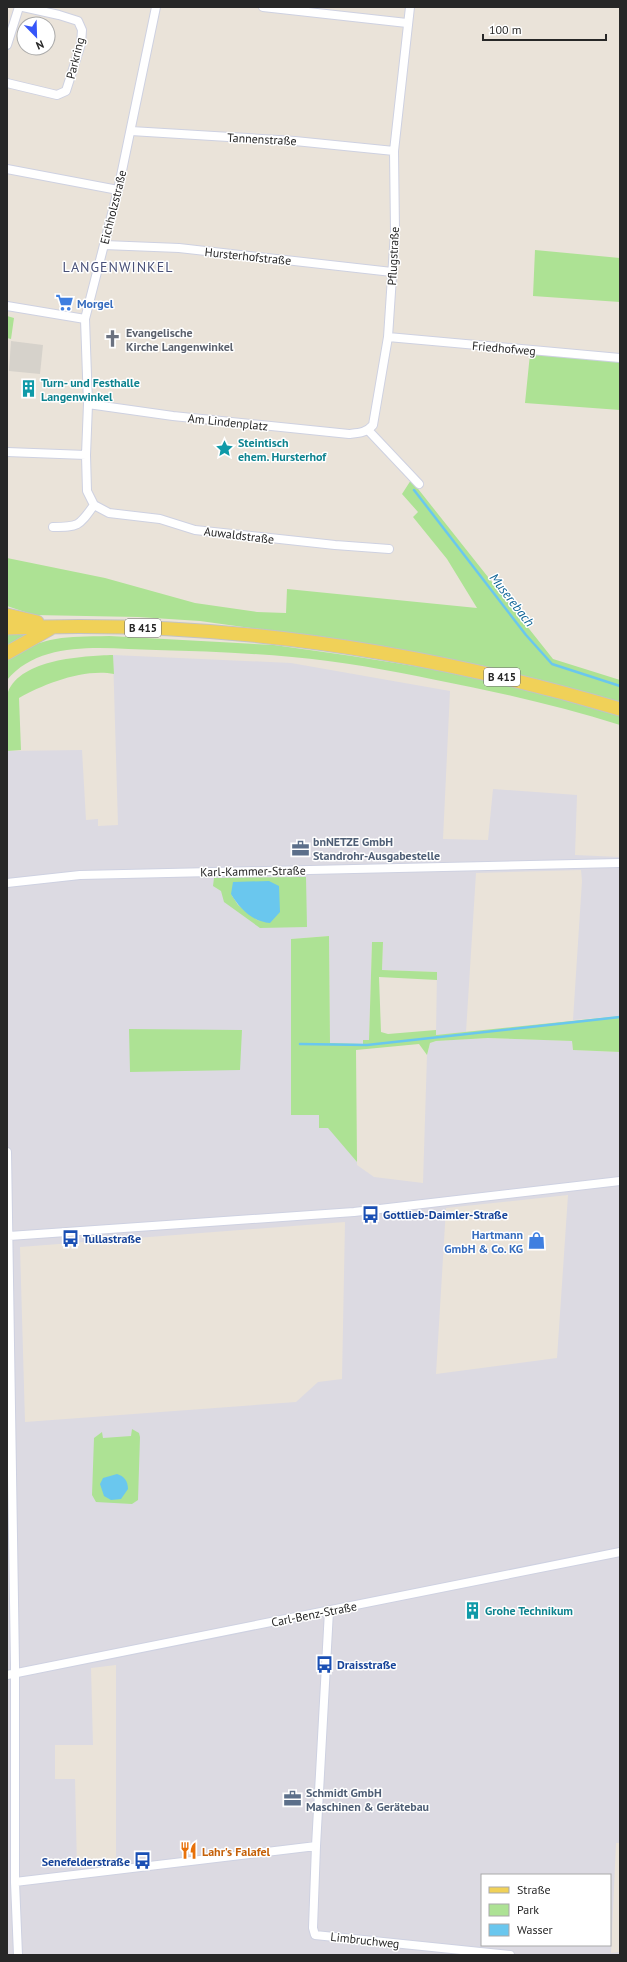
<svg xmlns="http://www.w3.org/2000/svg" width="627" height="1962" viewBox="0 0 627 1962" font-family="'PT Sans',sans-serif">
<style>
.industrial{fill:#dcdae2;fill-rule:evenodd}
.green{fill:#ade294;fill-rule:evenodd}
.plaza{fill:#d6d2cb}
.water{fill:#6ac7ee}
.lines{fill:none;stroke-linecap:round;stroke-linejoin:round}
.stream{stroke:#6ac7ee;stroke-width:2.5}
.street-casing{stroke:#ced1e1;stroke-width:10}
.primary-casing{stroke:#c3c3c3;stroke-width:15}
.street{stroke:#fff;stroke-width:8}
.primary{stroke:#f0d158;stroke-width:13}
.labels{text-anchor:middle;dominant-baseline:central;stroke-width:3;stroke-linejoin:round;paint-order:stroke}
.shield{fill:#fff;stroke:#686868;stroke-width:1}
.shield-label{font-size:11px;font-weight:bold;fill:#272727}
.street-label{font-size:12px;fill:#272727;stroke:#fff}
.shop-label{font-size:12px;font-weight:bold;fill:#366cbe;stroke:#fff;text-anchor:start}
.worship-label{font-size:12px;font-weight:bold;fill:#5b616d;stroke:#fff;text-anchor:start}
.culture-label{font-size:12px;font-weight:bold;fill:#0d838f;stroke:#fff;text-anchor:start}
.service-label{font-size:12px;font-weight:bold;fill:#4e5e75;stroke:#fff;text-anchor:start}
.transit-label{font-size:12px;font-weight:bold;fill:#164399;stroke:#fff;text-anchor:start}
.food-label{font-size:12px;font-weight:bold;fill:#c56008;stroke:#fff;text-anchor:start}
.water-label{font-size:13px;font-style:italic;fill:#0d6396;stroke:#fff}
.quarter-label{font-size:14px;letter-spacing:1px;fill:#485078;stroke:#fff}
</style>
<rect width="100%" height="100%" fill="#eae3d9"/>
<path class="industrial" d="M113,655L291,663L450,691L443,839L488,840L493,789L577,795L575,855L620,857V1016L573,1020L582,881L581,870L476,873L466,1032L436,1035L437,972L382,970L383,942H372L369,1040L363,1044L330,1043L329,936L291,939V1115H319L357,1162V1165L374,1177L423,1183L427,1055L430,1043L436,1041L488,1038L572,1041L573,1050L620,1052V1843H616L611,1953L620,1952V1955H7V751L82,750L86,820L98,819V826L118,825ZM568,1195L557,1358L436,1374L446,1208ZM345,1222L342,1379L318,1382L296,1402L25,1422L20,1247ZM116,1665V1862L77,1868L75,1779H55V1745H93L91,1668ZM482,1875H610V1945H482Z"/>
<path class="green" d="M535,250L620,258V302L533,296Z
M7,316L14,318L11,339L7,338Z
M530,354L620,361V410L525,403Z
M411,480L553,659L620,680V703L568,689L541,680L484,666L354,642L200,621L138,617L34,615L7,606V558L105,578L195,603L257,612L286,613L287,589L477,608L447,559L413,517L418,512L402,494Z
M33,632L7,648V633Z
M109,636L274,645L352,656L445,671L516,687L620,715V725C559,706 498,692 436,680C388,670 340,661 292,657C247,653 202,651 156,650C108,649 42,638 7,680V659C46,635 64,637 109,636Z
M113,655L114,674C85,668 43,684 19,698L21,750L7,751C7,740 5,699 8,692C21,659 83,656 113,655Z
M306,877L307,927L260,928L224,902L221,891L213,886L214,878ZM231,894L260,922L238,905Z
M329,936L330,1043L363,1044V1040H369L372,942H383L382,970L437,972V980L379,977L381,1032L388,1034L436,1030V1035L620,1016V1052L573,1050L572,1041L488,1038L436,1041L430,1043L427,1055L419,1044L356,1050L357,1162L328,1128H319V1115H291V939Z
M129,1029L242,1030L240,1070L130,1072Z
M132,1429L139,1433L140,1437L138,1500L132,1504L96,1502L92,1495L94,1438L102,1432L103,1438L131,1436Z"/>
<path class="plaza" d="M11,341L43,345L40,374L9,371Z"/>
<path class="water" d="M269,881L279,886L280,912L270,923C253,922 239,908 231,894L233,882Z
M117,1474C124,1476 128,1481 128,1489L121,1499L111,1500L104,1496L100,1484L103,1478Z"/>
<g class="lines">
<path class="stream" d="M414,490L526,635L552,664L620,686
M300,1044L367,1045L620,1017"/>
<defs>
<path id="street" d="M156,7L118,190L85,319L88,404L86,455L87,491L94,505L109,513L160,519L195,530L335,545L389,549
M263,7L407,23
M7,45L19,7
M7,83L57,95L66,91L81,44L82,30L78,21L59,15L23,7
M131,131L295,141L394,151
M7,169L118,190
M104,245L179,248L392,272
M7,306L85,319
M388,337L620,358
M88,404L173,416L349,434C359,433 366,433 373,425L388,337L395,232L394,151L410,7
M368,430L419,484
M7,452L86,455
M53,527C79,527 79,526 94,505
M7,883L80,875L620,863
M7,1152L15,1665V1882L18,1955
M9,1236L354,1212L620,1181
M329,1611L316,1846L313,1928L315,1935L510,1955
M7,1675L620,1552
M15,1882L316,1846"/>
<path id="primary" d="M7,615L37,622
M7,628C214,619 422,650 620,709
M7,653L53,627"/>
</defs>
<use href="#street" class="street-casing"/>
<use href="#primary" class="primary-casing"/>
<use href="#street" class="street"/>
<use href="#primary" class="primary"/>
</g>
<defs>
<symbol id="supermarket-bare" viewBox="-9 -9 18 18"><path d="M-6-5.5h2.5l.6 2H6L4.5 2H-2.5L-4.4-4H-6ZM-1.5 3.2a1.3 1.3 0 1 0 .1 0ZM3 3.2a1.3 1.3 0 1 0 .1 0Z" fill="#3f7fe0" stroke="#fff" stroke-width="2.5" paint-order="stroke"/></symbol>
<symbol id="church-bare" viewBox="-9 -9 18 18"><path d="M-1.2-6h2.4v3.5h3.3v2.4h-3.3V6h-2.4V-.1h-3.3v-2.4h3.3Z" fill="#6b7280" stroke="#fff" stroke-width="2.5" paint-order="stroke"/></symbol>
<symbol id="building-bare" viewBox="-9 -9 18 18"><path d="M-4-6H4V6H1V3H-1V6H-4ZM-2.5-4.3h1.7v1.8h-1.7ZM.8-4.3h1.7v1.8H.8ZM-2.5-1h1.7V.8h-1.7ZM.8-1h1.7V.8H.8Z" fill="#0f9aa8" stroke="#fff" stroke-width="2.5" paint-order="stroke"/></symbol>
<symbol id="sight-bare" viewBox="-9 -9 18 18"><path d="M0-6L1.8-2.2L6-1.7L2.9 1.2L3.7 5.4L0 3.3L-3.7 5.4L-2.9 1.2L-6-1.7L-1.8-2.2Z" fill="#0f9aa8" stroke="#fff" stroke-width="2.5" paint-order="stroke"/></symbol>
<symbol id="office-bare" viewBox="-9 -9 18 18"><path d="M-6-3h4V-5.5h4V-3h4V5H-6ZM-1-4.5V-3h2v-1.5ZM-6 0V1H6V0Z" fill="#5c6f8a" stroke="#fff" stroke-width="2.5" paint-order="stroke"/></symbol>
<symbol id="bus-bare" viewBox="-9 -9 18 18"><path d="M-5-6H5V4H4V6H2V4H-2V6H-4V4H-5ZM-3.5-4V0h7V-4ZM-3.5 1.2v1.5H-2V1.2ZM2 1.2v1.5H3.5V1.2Z" fill="#1a4fb4" stroke="#fff" stroke-width="2.5" paint-order="stroke"/></symbol>
<symbol id="shop-bare" viewBox="-9 -9 18 18"><path d="M-5-2.5h2.3a2.7 3.5 0 0 1 5.4 0H5L5.5 6h-11ZM-1.5-2.5h3a1.5 2.3 0 0 0-3 0Z" fill="#3f7fe0" stroke="#fff" stroke-width="2.5" paint-order="stroke"/></symbol>
<symbol id="restaurant-bare" viewBox="-9 -9 18 18"><path d="M-5-6h1v4h1v-4h1v4h1v-4h1v5L-1.5 .5V6h-2V.5L-5-1ZM5-6V6H3V1.5H1.5Q1.5-4 5-6Z" fill="#e8710a" stroke="#fff" stroke-width="2.5" paint-order="stroke"/></symbol>
</defs>
<g fill-rule="evenodd">
<use href="#supermarket-bare" x="52" y="290" width="25" height="25"/>
<use href="#church-bare" x="100" y="326" width="25" height="25"/>
<use href="#building-bare" x="16" y="376" width="25" height="25"/>
<use href="#sight-bare" x="212" y="436" width="25" height="25"/>
<use href="#office-bare" x="288" y="836" width="25" height="25"/>
<use href="#bus-bare" x="358" y="1202" width="25" height="25"/>
<use href="#bus-bare" x="58" y="1226" width="25" height="25"/>
<use href="#shop-bare" x="524" y="1228" width="25" height="25"/>
<use href="#building-bare" x="460" y="1598" width="25" height="25"/>
<use href="#bus-bare" x="312" y="1652" width="25" height="25"/>
<use href="#office-bare" x="280" y="1786" width="25" height="25"/>
<use href="#restaurant-bare" x="176" y="1838" width="25" height="25"/>
<use href="#bus-bare" x="130" y="1848" width="25" height="25"/>
</g>
<g class="labels">
<g class="shield">
<rect x="125" y="619" width="36" height="18" rx="3"/>
<rect x="484" y="668" width="36" height="18" rx="3"/>
</g>
<g class="shield-label">
<text x="143" y="628">B 415</text>
<text x="502" y="677">B 415</text>
</g>
<g class="street-label">
<text transform="translate(75 58) rotate(-76)">Parkring</text>
<text transform="translate(262 139) rotate(3)">Tannenstraße</text>
<text transform="translate(113 207) rotate(-76)">Eichholzstraße</text>
<text transform="translate(248 256) rotate(6)">Hursterhofstraße</text>
<text transform="translate(393 256) rotate(-87)">Pflugstraße</text>
<text transform="translate(504 348) rotate(5)">Friedhofweg</text>
<text transform="translate(228 422) rotate(6)">Am Lindenplatz</text>
<text transform="translate(239 535) rotate(7)">Auwaldstraße</text>
<text transform="translate(253 871) rotate(-1)">Karl-Kammer-Straße</text>
<text transform="translate(314 1614) rotate(-11)">Carl-Benz-Straße</text>
<text transform="translate(365 1940) rotate(6)">Limbruchweg</text>
</g>
<g class="shop-label">
<text x="77" y="303">Morgel</text>
<text x="523" y="1234" text-anchor="end">Hartmann<tspan x="523" dy="14">GmbH &amp; Co. KG</tspan></text>
</g>
<g class="worship-label">
<text x="126" y="332">Evangelische<tspan x="126" dy="14">Kirche Langenwinkel</tspan></text>
</g>
<g class="culture-label">
<text x="41" y="382">Turn- und Festhalle<tspan x="41" dy="14">Langenwinkel</tspan></text>
<text x="238" y="442">Steintisch<tspan x="238" dy="14">ehem. Hursterhof</tspan></text>
<text x="485" y="1610">Grohe Technikum</text>
</g>
<g class="service-label">
<text x="313" y="841">bnNETZE GmbH<tspan x="313" dy="14">Standrohr-Ausgabestelle</tspan></text>
<text x="306" y="1792">Schmidt GmbH<tspan x="306" dy="14">Maschinen &amp; Gerätebau</tspan></text>
</g>
<g class="transit-label">
<text x="383" y="1214">Gottlieb-Daimler-Straße</text>
<text x="83" y="1238">Tullastraße</text>
<text x="337" y="1664">Draisstraße</text>
<text x="130" y="1861" text-anchor="end">Senefelderstraße</text>
</g>
<g class="food-label">
<text x="202" y="1851">Lahr's Falafel</text>
</g>
<g class="water-label">
<text transform="translate(512 600) rotate(52)">Muserebach</text>
</g>
<g class="quarter-label">
<text x="118" y="267">LANGENWINKEL</text>
</g>
</g>
<rect width="627" height="1962" fill="none" stroke="#272727" stroke-width="16"/>
<rect x="481" y="1874" width="130" height="72" fill="#ffffff" stroke="#a9a9a9"/>
<rect x="489" y="1887" width="20" height="6" fill="#f0d158" stroke="#a9a9a9"/>
<text x="517" y="1894" font-size="12" fill="#272727">Straße</text>
<rect x="489" y="1904" width="20" height="12" fill="#ade294" stroke="#a9a9a9"/>
<text x="517" y="1914" font-size="12" fill="#272727">Park</text>
<rect x="489" y="1924" width="20" height="12" fill="#6ac7ee" stroke="#a9a9a9"/>
<text x="517" y="1934" font-size="12" fill="#272727">Wasser</text>
<g transform="translate(36 36) rotate(157)"><circle r="19" fill="#ffffff" stroke="#a9a9a9"/>
<path d="M0-3L7 15L0 10L-7 15Z" fill="#3656f9"/>
<text y="-6" font-size="11" font-weight="bold" text-anchor="middle" fill="#272727">N</text>
</g>
<path d="M483 34v6h123v-6" fill="none" stroke="#272727" stroke-width="2"/>
<text x="489" y="34" font-size="12" fill="#272727" stroke="#ffffff" stroke-width="3" paint-order="stroke">100 m</text>
</svg>
